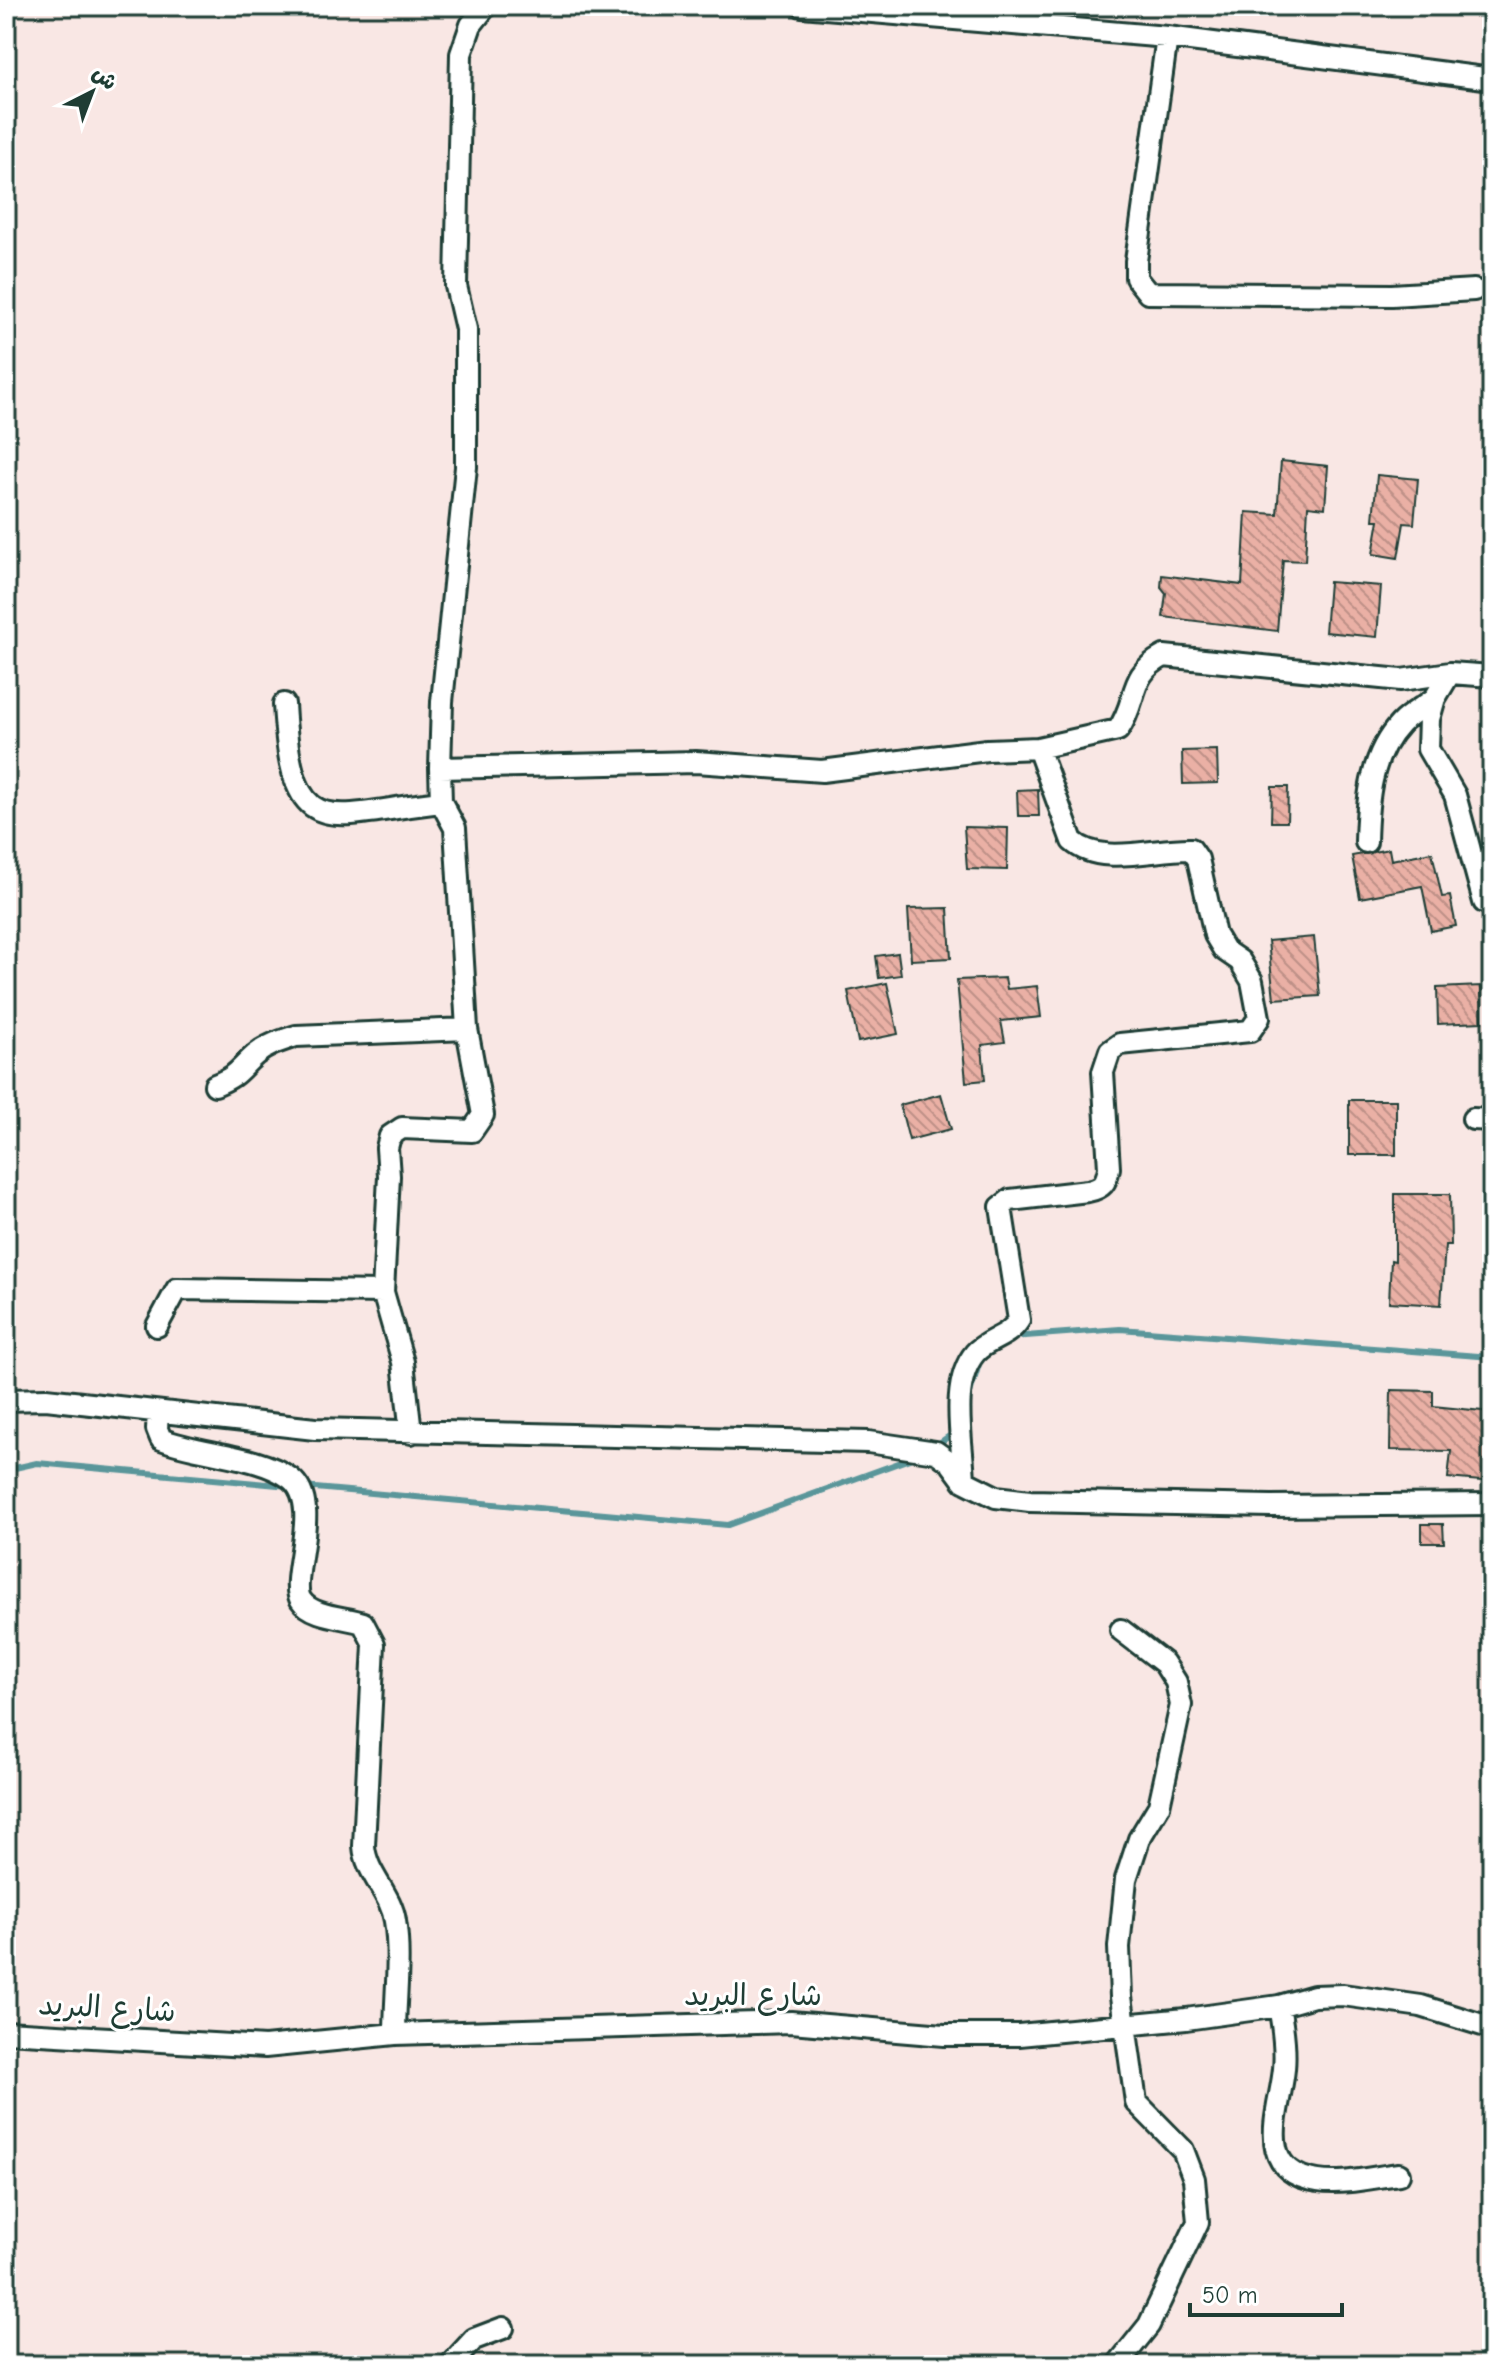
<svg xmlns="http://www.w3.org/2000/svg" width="1498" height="2371" viewBox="0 0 1498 2371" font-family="'Comic Neue','Playpen Sans Arabic',sans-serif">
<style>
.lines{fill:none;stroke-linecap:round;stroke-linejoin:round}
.stream{stroke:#5a969a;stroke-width:6}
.building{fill:url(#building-back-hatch);stroke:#1f3d34;stroke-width:2}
.street-casing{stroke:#1f3d34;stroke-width:26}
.street{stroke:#fff;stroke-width:20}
.labels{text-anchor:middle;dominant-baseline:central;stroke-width:6;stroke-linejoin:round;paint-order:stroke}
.street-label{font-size:30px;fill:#1f3d34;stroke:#fff}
</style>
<defs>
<pattern id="building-back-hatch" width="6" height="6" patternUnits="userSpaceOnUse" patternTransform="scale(2)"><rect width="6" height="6" fill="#eab0a5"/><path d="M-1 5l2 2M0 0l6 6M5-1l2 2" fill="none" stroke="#bd9087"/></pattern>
</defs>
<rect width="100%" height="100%" fill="#f9e7e4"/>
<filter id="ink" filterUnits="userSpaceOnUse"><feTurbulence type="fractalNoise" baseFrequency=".0125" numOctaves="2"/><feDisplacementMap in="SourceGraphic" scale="16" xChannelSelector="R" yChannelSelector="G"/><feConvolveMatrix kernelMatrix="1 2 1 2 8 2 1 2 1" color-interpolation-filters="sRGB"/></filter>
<g filter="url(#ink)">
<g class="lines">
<path class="stream" d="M1012,1337L1120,1329L1492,1357
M969,1396L980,1361
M935,1446L955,1432
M6,1470L37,1463L289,1486
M304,1487L728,1525L915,1457"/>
</g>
<path class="building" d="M1281,461L1328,466L1325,508L1308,506L1305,561L1283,560L1277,631L1163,617L1166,593L1161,587L1162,575L1242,585L1246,512L1277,514Z
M1377,475L1418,479L1414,524L1404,523L1398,558L1373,554L1379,520H1373Z
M1329,582L1381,586L1377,637L1325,632Z
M1217,750L1218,783L1183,784L1182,751Z
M1272,787H1288L1287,822H1271Z
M1038,789L1039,816H1018L1017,790Z
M964,827L1008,828L1007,870L967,869Z
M1389,849L1391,860L1432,852L1442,897L1450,896L1456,926L1431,931L1422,886L1360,898L1352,856Z
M948,908L951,958L911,960L908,909Z
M1314,937L1320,996L1274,999L1268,941Z
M898,953L901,975L879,978L876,956Z
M1005,978L1007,989L1037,986L1041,1017L1001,1021L1005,1042L982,1045L985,1080L966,1082L957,980Z
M887,983L898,1034L858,1042L848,991Z
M1481,986L1482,1022L1438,1024L1437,988Z
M941,1094L951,1129L909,1140L900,1105Z
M1349,1100H1396V1155H1349Z
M1395,1194H1450L1451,1245H1445L1441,1305L1389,1302L1391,1260L1395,1261Z
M1391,1390L1433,1391V1406L1492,1412V1482L1448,1478L1451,1451L1390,1450Z
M1422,1524H1443L1444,1543H1422Z"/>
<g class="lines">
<defs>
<path id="street" d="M802,6L1167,37L1492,79
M1167,37L1136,261V278L1148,293L1392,295L1474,290
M1450,673L1435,698L1429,719L1428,749L1455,795L1484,902
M284,704C292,848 328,814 441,802
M440,768L696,762L822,771L987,750L1038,748L1118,730C1139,700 1127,675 1164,656L1401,680L1450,673L1492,676
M1366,842C1367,801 1370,756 1400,724C1409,714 1424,707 1435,698
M215,1085C239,1075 237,1071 255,1055C267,1045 281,1041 296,1036L467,1029
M1473,1119L1492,1120
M157,1326L177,1289L383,1292
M6,1400L46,1399L315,1429L868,1442L936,1452L950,1462L964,1481L996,1497L1030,1501L1271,1506L1492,1504
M158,1412L157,1429L161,1439C199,1454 259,1455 290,1478C325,1504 287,1580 301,1600C312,1617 346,1617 363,1623L374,1644L364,1846C366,1874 391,1893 395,1921C401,1956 395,1998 395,2034
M411,1433L403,1362L383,1292L389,1176L387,1148L390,1136L402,1128L472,1131L483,1115L467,1029L455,828L441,802L440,768L442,702L466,467V329L456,286L461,54L471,25L486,6
M964,1481C963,1443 949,1384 975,1353C987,1339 1008,1338 1019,1320L1001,1207L1010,1200L1088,1191C1103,1188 1106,1183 1109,1168L1103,1072L1110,1051L1120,1044L1250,1031L1259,1018L1252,981L1240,961L1224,950L1215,935L1198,859L1191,849C1154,848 1101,867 1072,841L1038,748
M1279,2006C1283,2027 1286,2048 1284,2069C1280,2111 1252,2171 1318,2181C1343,2185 1374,2177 1399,2174
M6,2032L265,2047L395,2034L791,2022L944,2035H1019L1186,2019L1279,2006L1314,1996L1343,1995L1421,2006L1492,2028
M450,2365L474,2339L503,2328
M1117,2365L1149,2325L1198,2222L1194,2179L1183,2150L1136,2102L1121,1997L1119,1947L1126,1879L1139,1839L1159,1806L1181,1705L1176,1682L1164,1663L1121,1630"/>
</defs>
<use href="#street" class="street-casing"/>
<use href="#street" class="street"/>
</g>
</g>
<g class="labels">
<g class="street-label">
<text x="753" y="1995">شارع البريد</text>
<text transform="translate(107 2008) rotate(3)">شارع البريد</text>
</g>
</g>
<rect width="1498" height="2371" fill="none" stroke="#fff" stroke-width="32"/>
<rect x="16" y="16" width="1466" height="2339" fill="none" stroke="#1f3d34" stroke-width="3" filter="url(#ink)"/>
<g transform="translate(92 92) rotate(42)" stroke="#ffffff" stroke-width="6" paint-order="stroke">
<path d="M0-6L14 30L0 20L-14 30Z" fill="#1f3d34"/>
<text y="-12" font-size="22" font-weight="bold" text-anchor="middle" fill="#1f3d34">ش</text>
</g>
<path d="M1190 2303v12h152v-12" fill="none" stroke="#1f3d34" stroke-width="4"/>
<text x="1202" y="2303" font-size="24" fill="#1f3d34" stroke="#ffffff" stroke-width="6" paint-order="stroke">50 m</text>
</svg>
